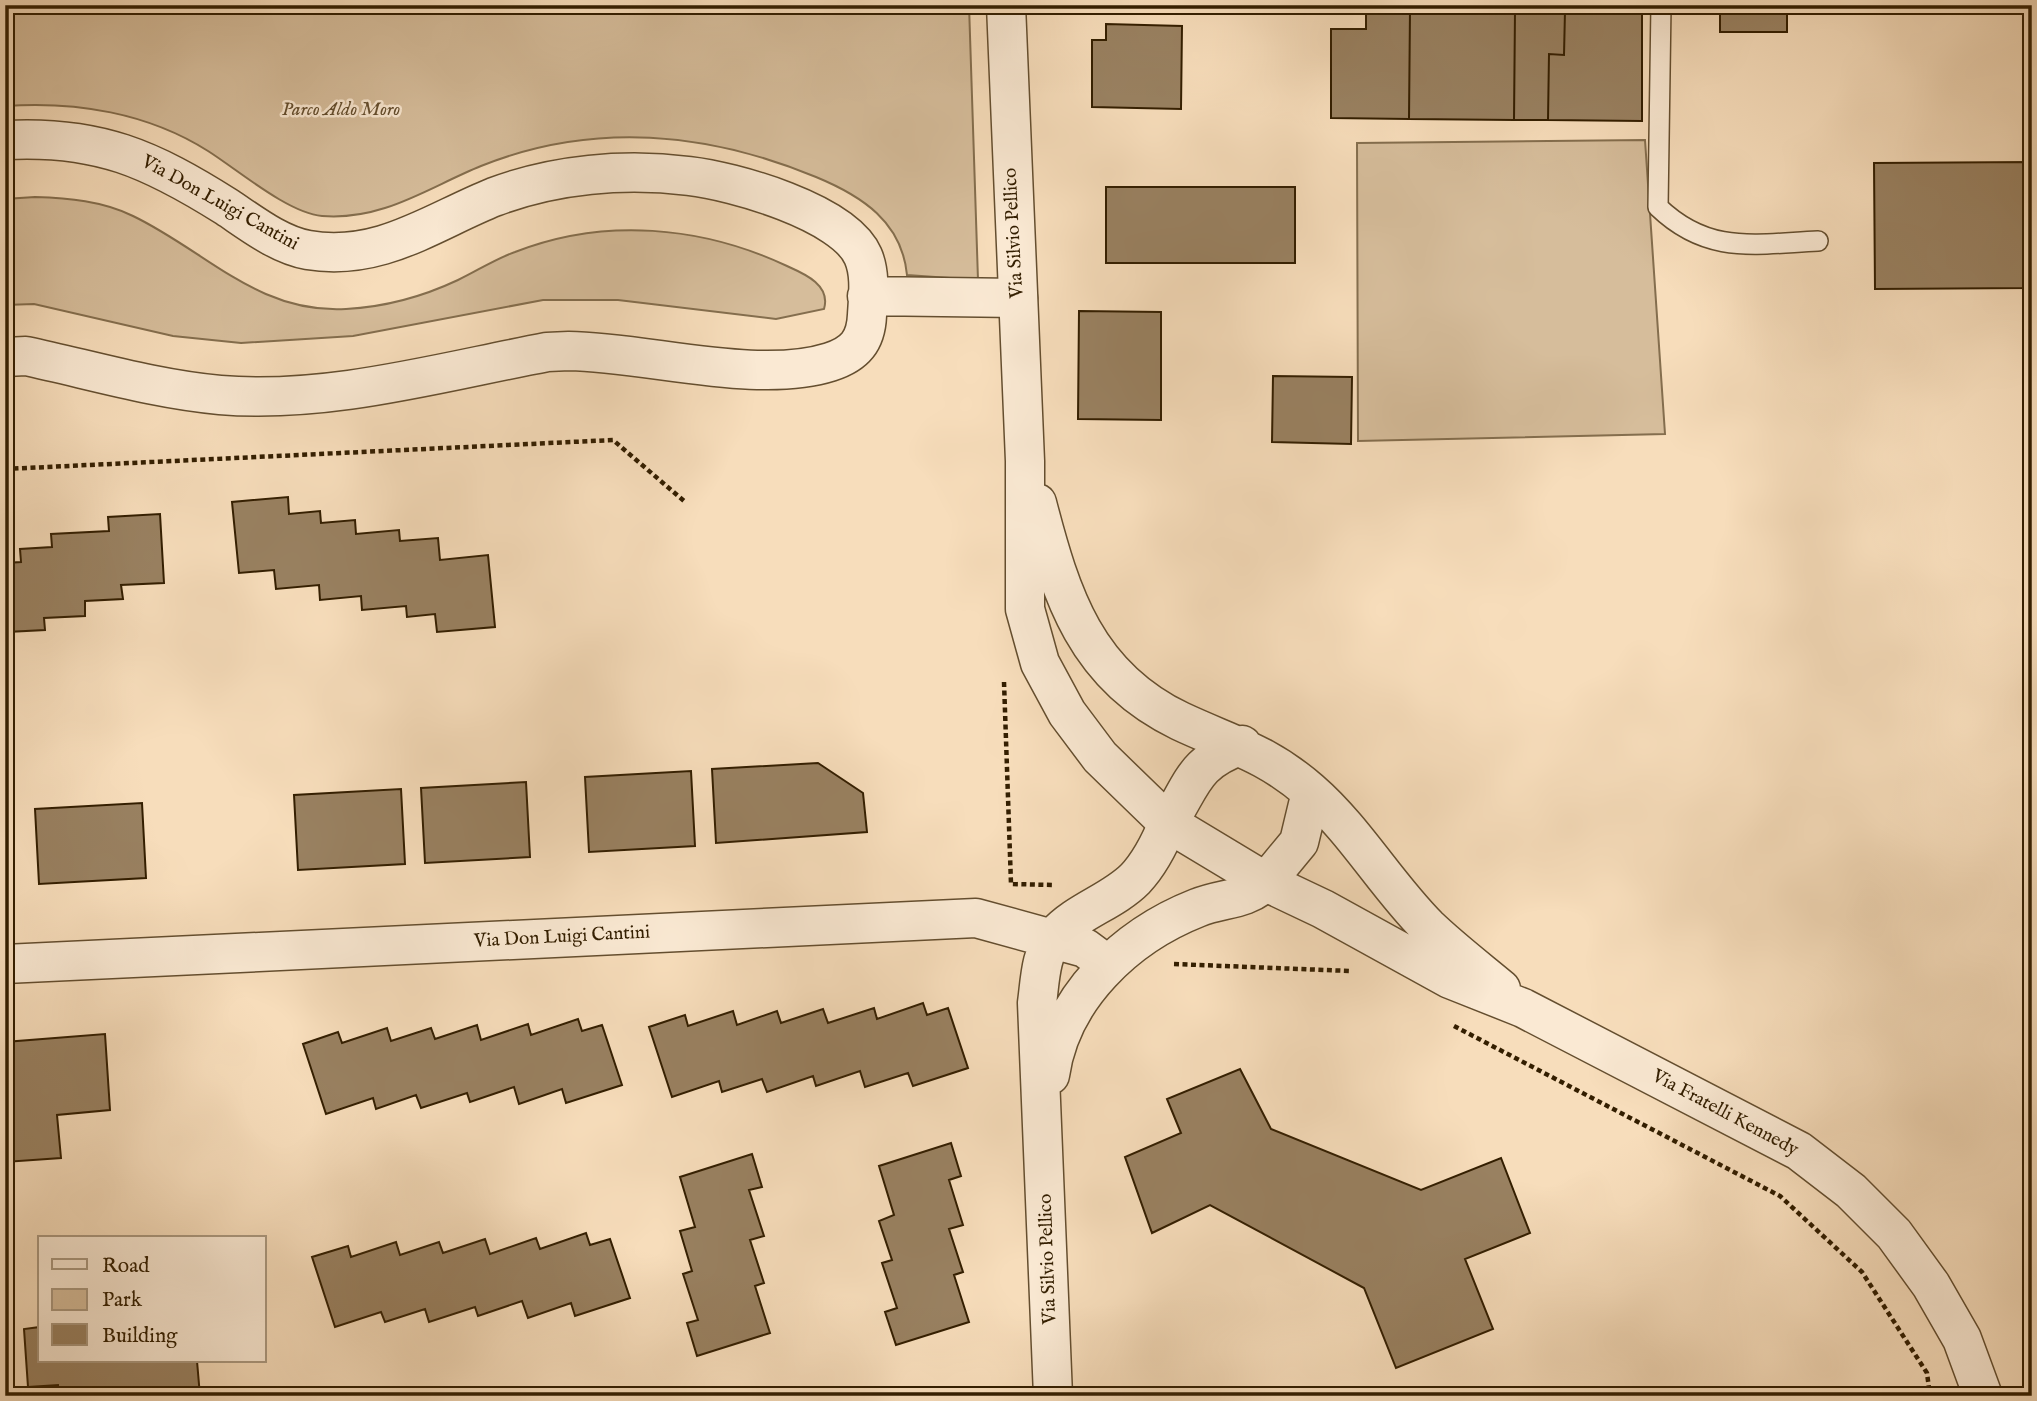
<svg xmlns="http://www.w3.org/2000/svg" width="2037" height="1401" viewBox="0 0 2037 1401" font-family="'IM FELL English',serif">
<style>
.green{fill:#d6bd9b;stroke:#846e4e;stroke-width:2}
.building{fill:#998161;stroke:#331e00;stroke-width:2}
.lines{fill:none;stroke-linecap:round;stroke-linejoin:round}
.service-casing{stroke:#644e2f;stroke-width:22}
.minor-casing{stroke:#644e2f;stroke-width:41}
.tertiary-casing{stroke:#644e2f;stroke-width:41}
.path{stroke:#331e00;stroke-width:4.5;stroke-dasharray:5 3.5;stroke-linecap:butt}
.service{stroke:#fae9d3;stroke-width:19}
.minor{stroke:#fae9d3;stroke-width:38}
.tertiary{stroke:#fae9d3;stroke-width:38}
.labels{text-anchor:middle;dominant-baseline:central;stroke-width:5;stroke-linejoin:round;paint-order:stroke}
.park-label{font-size:19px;font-style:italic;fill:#644e2e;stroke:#fae9d3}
.street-label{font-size:19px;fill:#331e00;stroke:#fae9d3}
</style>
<rect width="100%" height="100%" fill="#f7ddbb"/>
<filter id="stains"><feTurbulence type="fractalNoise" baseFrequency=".00286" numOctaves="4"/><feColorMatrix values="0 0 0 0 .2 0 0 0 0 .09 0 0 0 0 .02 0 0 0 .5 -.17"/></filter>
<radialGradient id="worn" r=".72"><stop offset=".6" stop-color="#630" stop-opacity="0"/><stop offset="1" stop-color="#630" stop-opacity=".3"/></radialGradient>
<path class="green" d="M5,5H969L978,280L907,275C902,222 862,196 816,177C708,132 593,121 481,166C429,187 383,221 322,216C288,213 238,170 208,151C148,113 76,101 5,106Z
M1645,140L1665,434L1358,441L1357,143Z
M35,197C68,198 103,201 133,216C206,251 258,314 346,309C385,307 424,296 458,280C477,271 495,259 515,252C604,217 702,226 787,266C805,274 831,285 824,309L776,319L618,300H543L353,336L241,343L173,336L34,304L5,305V199Z"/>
<path class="building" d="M1720,5H1787V32H1720Z
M1366,10H1410L1409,119L1331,118V29H1366Z
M1410,10L1515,11L1514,120L1409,119Z
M1515,11H1565L1564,55L1549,54L1548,120H1514Z
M1565,11L1642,12V121L1548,120L1549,54L1564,55Z
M1106,24L1182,26L1181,109L1092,107V40H1106Z
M2030,162L2031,288L1875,289L1874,163Z
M1106,187H1295V263H1106Z
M1079,311L1161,312V420L1078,419Z
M1273,376L1352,377L1351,444L1272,442Z
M288,497L289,514L320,511L321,523L355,520L356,534L399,530L400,541L438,538L440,560L488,555L495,627L437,632L435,614L407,617L406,606L362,610L361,596L320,600L319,585L276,589L274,570L239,573L232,502Z
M160,514L164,583L121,585L123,599L85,601V616L44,618L45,630L7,632L8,644H5V563L21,562L20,549L52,547L51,534L109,531L108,517Z
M818,763L863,793L867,832L716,843L712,769Z
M691,771L695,846L589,852L585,777Z
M526,782L530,857L425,863L421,788Z
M401,789L405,864L298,870L294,795Z
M142,803L146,878L39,884L35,809Z
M5,807L11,881L5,882Z
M923,1003L927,1015L948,1008L968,1068L913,1086L908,1073L865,1087L860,1071L816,1086L813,1076L767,1092L762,1079L722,1092L719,1081L672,1097L649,1027L685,1015L688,1026L733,1011L737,1025L777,1011L781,1023L823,1009L828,1023L874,1008L877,1019Z
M578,1019L582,1031L602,1025L622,1085L566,1103L562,1089L519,1104L514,1087L470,1102L467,1093L421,1108L416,1095L376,1109L373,1098L326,1114L303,1044L338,1032L342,1043L387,1028L391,1041L431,1028L435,1039L477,1025L481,1040L528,1024L531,1035Z
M105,1034L110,1110L57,1115L61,1158L5,1162V1042Z
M1240,1069L1271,1129L1421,1190L1501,1158L1530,1233L1465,1259L1493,1329L1396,1368L1364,1288L1210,1205L1152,1233L1125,1157L1181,1133L1167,1099Z
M951,1143L961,1176L949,1180L963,1225L949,1229L963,1272L954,1275L969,1322L896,1345L885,1312L897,1308L882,1263L892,1260L879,1221L894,1215L879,1166Z
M752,1154L762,1187L749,1190L764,1236L750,1240L764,1283L755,1286L770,1333L697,1356L687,1323L698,1320L683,1274L692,1271L680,1231L695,1227L680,1177Z
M586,1233L590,1245L610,1239L630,1298L575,1316L571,1303L528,1318L522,1301L478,1316L475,1307L429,1322L425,1309L385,1322L381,1312L335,1327L312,1257L348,1246L351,1257L396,1242L400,1255L439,1242L443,1253L485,1239L490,1254L536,1238L540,1249Z
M40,1327V1361H197L200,1396H59L58,1385L28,1387L24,1329Z"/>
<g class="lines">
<defs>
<path id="service" d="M1661,5L1658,207C1708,255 1755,244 1818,241"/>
<path id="minor" d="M5,140C98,135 151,159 227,207C251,223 279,245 308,250C380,262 432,222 494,197C555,174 624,168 689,176C733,181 844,212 863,256C871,274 868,297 867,315C866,341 855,354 830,362C758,385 647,352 569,351L547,352C441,372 329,404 220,395C154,389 91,370 26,356L5,357
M867,296L1018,298
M5,964L976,918L1085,948L1108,965
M1050,1075C1061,997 1126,936 1197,908C1224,897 1242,902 1266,882
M1053,1396L1037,1003C1040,982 1040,954 1055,936C1077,911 1112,902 1135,879C1150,863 1160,843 1168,823"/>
<path id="tertiary" d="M1006,5L1025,461V609L1040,663L1067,713L1100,757L1168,823L1266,882L1299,842L1311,792
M1037,503C1061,596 1086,676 1180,721C1231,745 1265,752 1310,791C1355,830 1386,885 1428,927C1451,949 1477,969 1501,989
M1168,823C1194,782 1193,763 1242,745
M1266,882L1323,909L1450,979L1523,1008L1799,1151L1851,1191L1894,1234L1931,1285L1962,1339L1983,1396"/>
</defs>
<use href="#service" class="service-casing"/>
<use href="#minor" class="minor-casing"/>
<use href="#tertiary" class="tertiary-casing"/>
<path class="path" d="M5,469L613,440L684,501
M1004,682L1011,884L1053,885
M1174,964L1350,971
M1454,1026L1780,1196L1862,1272L1927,1373L1930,1396"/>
<use href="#service" class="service"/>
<use href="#minor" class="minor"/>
<use href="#tertiary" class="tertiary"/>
</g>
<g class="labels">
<g class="park-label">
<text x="341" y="110">Parco Aldo Moro</text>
</g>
<g class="street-label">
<text transform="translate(220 203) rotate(29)">Via Don Luigi Cantini</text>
<text transform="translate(1014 233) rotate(-93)">Via Silvio Pellico</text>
<text transform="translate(562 937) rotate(-3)">Via Don Luigi Cantini</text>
<text transform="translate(1725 1113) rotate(28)">Via Fratelli Kennedy</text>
<text transform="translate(1048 1259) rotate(-92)">Via Silvio Pellico</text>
</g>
</g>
<rect width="2037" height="1401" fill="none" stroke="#f7ddbb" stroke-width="28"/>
<rect x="7" y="7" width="2023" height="1387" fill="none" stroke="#331e00" stroke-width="3.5"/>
<rect x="14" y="14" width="2009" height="1373" fill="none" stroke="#331e00" stroke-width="2"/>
<rect x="38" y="1236" width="228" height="126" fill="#fae9d3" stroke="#aa987f" stroke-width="2"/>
<rect x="52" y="1259" width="35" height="10" fill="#fae9d3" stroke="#aa987f" stroke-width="2"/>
<text x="102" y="1272" font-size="21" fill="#331e00">Road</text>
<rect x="52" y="1289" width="35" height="21" fill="#d6bd9b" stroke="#aa987f" stroke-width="2"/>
<text x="102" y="1306" font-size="21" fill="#331e00">Park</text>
<rect x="52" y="1324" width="35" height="21" fill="#998161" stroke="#aa987f" stroke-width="2"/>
<text x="102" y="1342" font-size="21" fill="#331e00">Building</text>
<rect width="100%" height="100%" filter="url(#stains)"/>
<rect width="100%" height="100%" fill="url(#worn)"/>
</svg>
